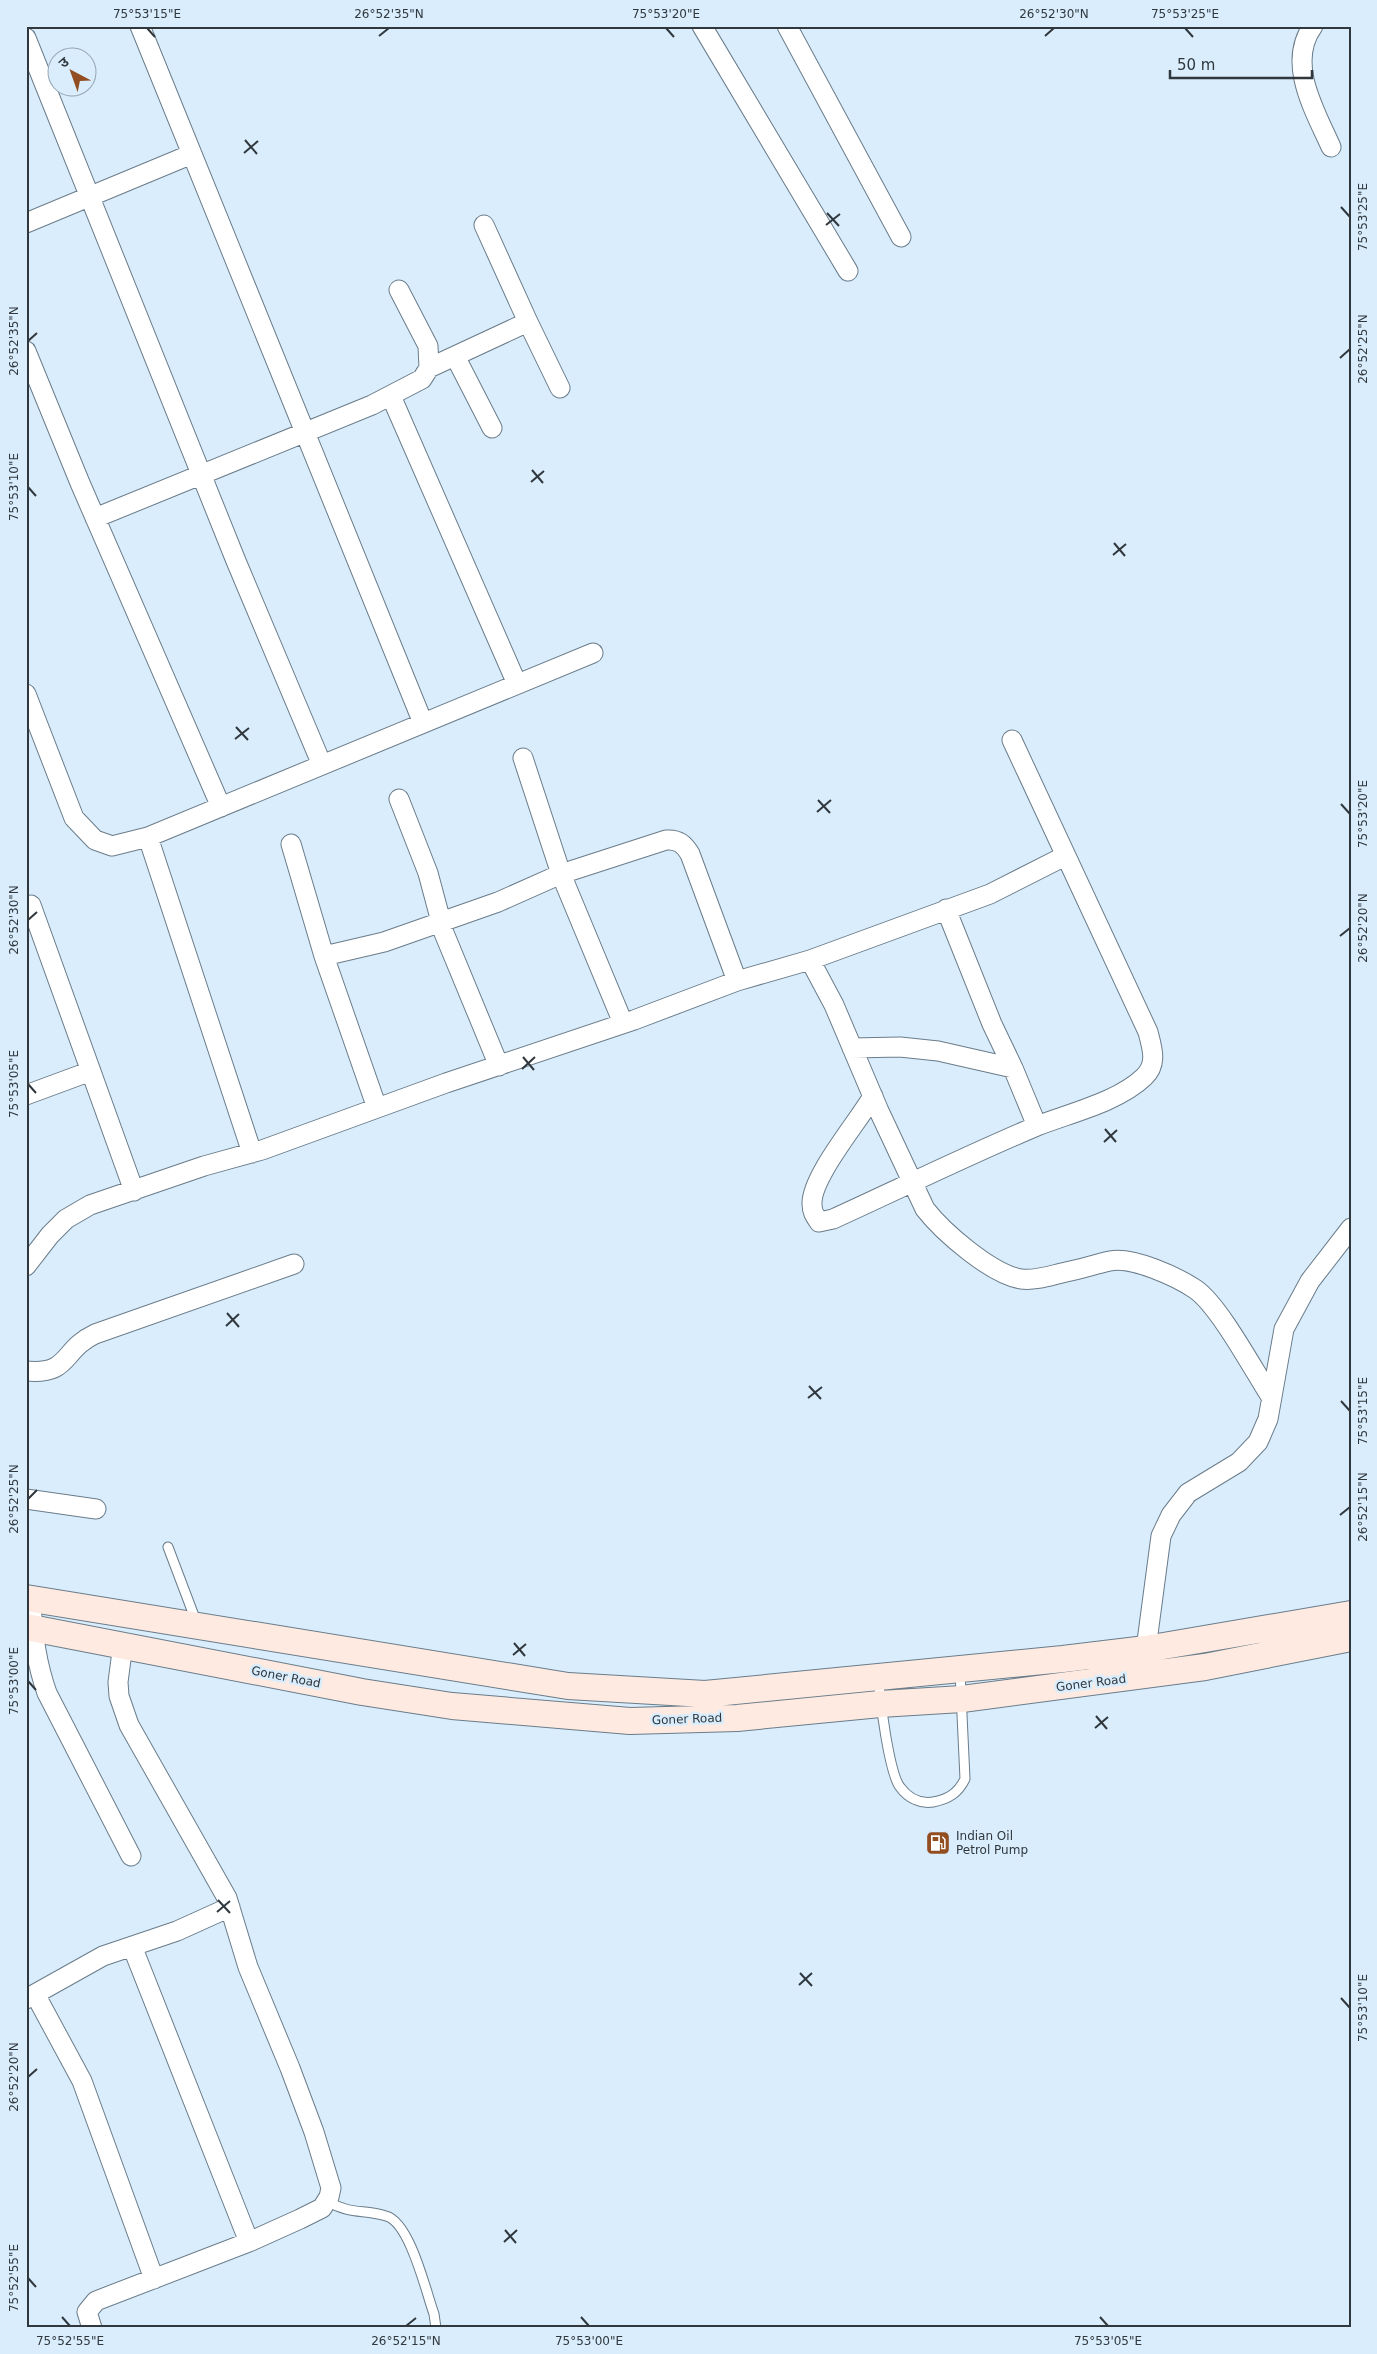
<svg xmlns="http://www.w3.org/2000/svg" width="1377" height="2354" viewBox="0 0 1377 2354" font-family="'DejaVu Sans','Noto Sans Devanagari',sans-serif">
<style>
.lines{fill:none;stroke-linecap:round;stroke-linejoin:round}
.lane-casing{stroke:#6a7c8a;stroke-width:11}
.street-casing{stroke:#6a7c8a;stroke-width:21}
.secondary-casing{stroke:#6a7c8a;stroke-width:28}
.lane{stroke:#fff;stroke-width:9}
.street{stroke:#fff;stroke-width:19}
.secondary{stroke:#feeae0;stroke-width:26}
.ticks{fill:none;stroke:#30373d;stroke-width:2}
.labels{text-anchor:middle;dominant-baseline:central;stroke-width:5;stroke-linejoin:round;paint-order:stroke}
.street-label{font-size:12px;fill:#30373d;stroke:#d9edfc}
.poi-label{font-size:12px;fill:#30373d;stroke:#d9edfc;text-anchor:start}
.neatline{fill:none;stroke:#30373d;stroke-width:2}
.ticks-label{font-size:12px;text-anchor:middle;fill:#30373d}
</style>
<rect width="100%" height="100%" fill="#d9edfc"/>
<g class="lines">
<defs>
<path id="lane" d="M168,1547L196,1621
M878,1678C880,1699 889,1773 900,1787C908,1798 920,1804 933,1802C949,1799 958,1793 965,1779L960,1672
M327,2201C351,2215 362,2209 386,2216C410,2222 426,2292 434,2314L436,2328"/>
<path id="street" d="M140,26L423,723
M702,26L848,271
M787,26L901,237
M1313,26C1286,63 1315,111 1331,147
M26,38L236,561L322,765
M26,223L192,154
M528,322L560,388
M26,351L80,483L221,807
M455,356L492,428
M429,368L528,322L484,225
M391,396L517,684
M95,518L372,405L422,379L429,368L428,346L399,290
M26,694L74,818L95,840L112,846L148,837L593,653
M523,758L561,874L623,1023
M399,799L428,873L444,933L499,1066
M148,837L252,1153
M291,844L324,956L377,1108
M31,905L134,1191
M946,909L992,1024L1013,1068L1037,1126
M324,956L384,942L498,902L561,874L666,840C678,839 684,844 690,854L737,981
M810,960L990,894L1065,856
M852,1048L900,1047L938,1051L1013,1068
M26,1095L91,1071
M873,1096C858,1122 811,1177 812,1204C812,1212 815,1216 819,1222L833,1219C901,1188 968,1155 1037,1126C1070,1113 1118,1102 1144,1077C1158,1064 1152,1048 1148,1032L1012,740
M26,1266L50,1235L66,1219L90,1205L204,1166L262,1150L446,1083L634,1020L737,981L810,960L834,1005L879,1111L925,1209C943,1232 991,1274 1021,1279C1036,1281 1052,1275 1066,1272C1081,1269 1096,1264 1110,1261C1132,1256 1177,1277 1195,1289C1219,1305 1254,1371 1271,1397
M26,1371C71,1375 61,1350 95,1334L294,1264
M26,1499L96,1509
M31,1599C32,1632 36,1662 47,1693L131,1856
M1146,1649L1161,1536L1171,1515L1188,1493L1239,1462L1258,1442L1268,1419L1284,1329L1310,1281L1351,1228
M132,1946L249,2242
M35,1994L82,2081L154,2279
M26,1999L103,1956L177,1931L230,1907
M92,2328L87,2312L96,2301L249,2242L300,2219L322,2208L329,2197L331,2188L314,2132L290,2068L248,1967L227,1898L129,1725L119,1696L118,1682L123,1644"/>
<path id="secondary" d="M26,1598L568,1686L705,1694L1063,1659L1146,1649L1351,1614
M26,1627L362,1692L452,1706L630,1721L737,1718L880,1704L962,1699L1205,1667L1351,1638"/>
</defs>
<use href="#lane" class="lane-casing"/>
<use href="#street" class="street-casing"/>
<use href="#secondary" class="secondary-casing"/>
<use href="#lane" class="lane"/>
<use href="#street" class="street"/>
<use href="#secondary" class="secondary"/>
</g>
<path class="ticks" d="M147,28L155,37M666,28L674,37M1185,28L1193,37M379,36L389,28M1045,36L1054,28M245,140L257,154M244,153L258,141M1341,207L1350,217M827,213L839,226M826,225L840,214M28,341L37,333M1340,358L1350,349M532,470L543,483M531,482L544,471M28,487L36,496M1114,543L1125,556M1113,555L1126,544M236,727L248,740M235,739L249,728M818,800L830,813M1341,804L1350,814M817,812L831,800M28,920L37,912M1340,936L1350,928M523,1057L534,1070M522,1069L535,1057M28,1084L36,1093M1105,1129L1116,1142M1104,1142L1117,1130M227,1313L239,1327M226,1326L239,1314M809,1386L821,1399M808,1398L822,1387M1341,1401L1350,1411M28,1499L37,1490M1340,1515L1350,1507M514,1643L525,1656M513,1655L526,1644M28,1681L36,1690M1096,1716L1107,1729M1095,1728L1108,1717M218,1900L230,1913M217,1912L230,1901M800,1973L812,1986M799,1985L812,1973M1341,1998L1350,2008M28,2077L37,2069M505,2230L516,2243M504,2242L517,2230M28,2278L36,2287M62,2317L70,2326M581,2317L589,2326M1100,2317L1108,2326M406,2326L416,2318"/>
<defs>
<symbol id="fuel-square" viewBox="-11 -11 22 22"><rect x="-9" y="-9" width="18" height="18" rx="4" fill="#924d21" stroke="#d9edfc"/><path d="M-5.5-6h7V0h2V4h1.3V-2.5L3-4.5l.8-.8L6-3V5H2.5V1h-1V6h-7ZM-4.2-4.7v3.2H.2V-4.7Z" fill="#fff"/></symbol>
</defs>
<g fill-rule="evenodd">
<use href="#fuel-square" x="924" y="1829" width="28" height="28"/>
</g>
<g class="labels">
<g class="street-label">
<text transform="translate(286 1677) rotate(11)">Goner Road</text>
<text transform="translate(1091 1683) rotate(-7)">Goner Road</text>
<text transform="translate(687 1719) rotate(-2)">Goner Road</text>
</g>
<g class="poi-label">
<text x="956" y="1836">Indian Oil<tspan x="956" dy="14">Petrol Pump</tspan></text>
</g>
</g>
<rect width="1377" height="2354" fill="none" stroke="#d9edfc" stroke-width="55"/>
<g transform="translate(72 72) rotate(319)"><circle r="24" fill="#d9edfc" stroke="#95a4b0"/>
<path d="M0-4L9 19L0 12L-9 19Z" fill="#924d21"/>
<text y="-8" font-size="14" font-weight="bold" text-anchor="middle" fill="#30373d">उ</text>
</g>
<path d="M1170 70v8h142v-8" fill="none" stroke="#30373d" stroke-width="2.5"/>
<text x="1177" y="70" font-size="15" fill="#30373d" stroke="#d9edfc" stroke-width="4" paint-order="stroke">50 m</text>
<rect x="28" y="28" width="1322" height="2298" class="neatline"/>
<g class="ticks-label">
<text x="147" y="18">75°53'15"E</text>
<text x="389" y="18">26°52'35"N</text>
<text x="666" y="18">75°53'20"E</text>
<text x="1054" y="18">26°52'30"N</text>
<text x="1185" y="18">75°53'25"E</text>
<text transform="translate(1363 217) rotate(-90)" y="4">75°53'25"E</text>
<text transform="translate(14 341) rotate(-90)" y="4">26°52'35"N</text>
<text transform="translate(1363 349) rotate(-90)" y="4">26°52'25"N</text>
<text transform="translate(14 487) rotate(-90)" y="4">75°53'10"E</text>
<text transform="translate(1363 814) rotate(-90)" y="4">75°53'20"E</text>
<text transform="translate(14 920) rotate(-90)" y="4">26°52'30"N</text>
<text transform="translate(1363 928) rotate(-90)" y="4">26°52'20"N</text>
<text transform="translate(14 1084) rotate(-90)" y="4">75°53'05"E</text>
<text transform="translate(1363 1411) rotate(-90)" y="4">75°53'15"E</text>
<text transform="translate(14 1499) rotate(-90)" y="4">26°52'25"N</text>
<text transform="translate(1363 1507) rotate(-90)" y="4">26°52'15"N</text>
<text transform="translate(14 1681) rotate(-90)" y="4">75°53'00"E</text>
<text transform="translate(1363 2008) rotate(-90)" y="4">75°53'10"E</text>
<text transform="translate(14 2077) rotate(-90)" y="4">26°52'20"N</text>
<text transform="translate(14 2278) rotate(-90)" y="4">75°52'55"E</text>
<text x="70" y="2345">75°52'55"E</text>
<text x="406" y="2345">26°52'15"N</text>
<text x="589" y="2345">75°53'00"E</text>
<text x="1108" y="2345">75°53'05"E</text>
</g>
</svg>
